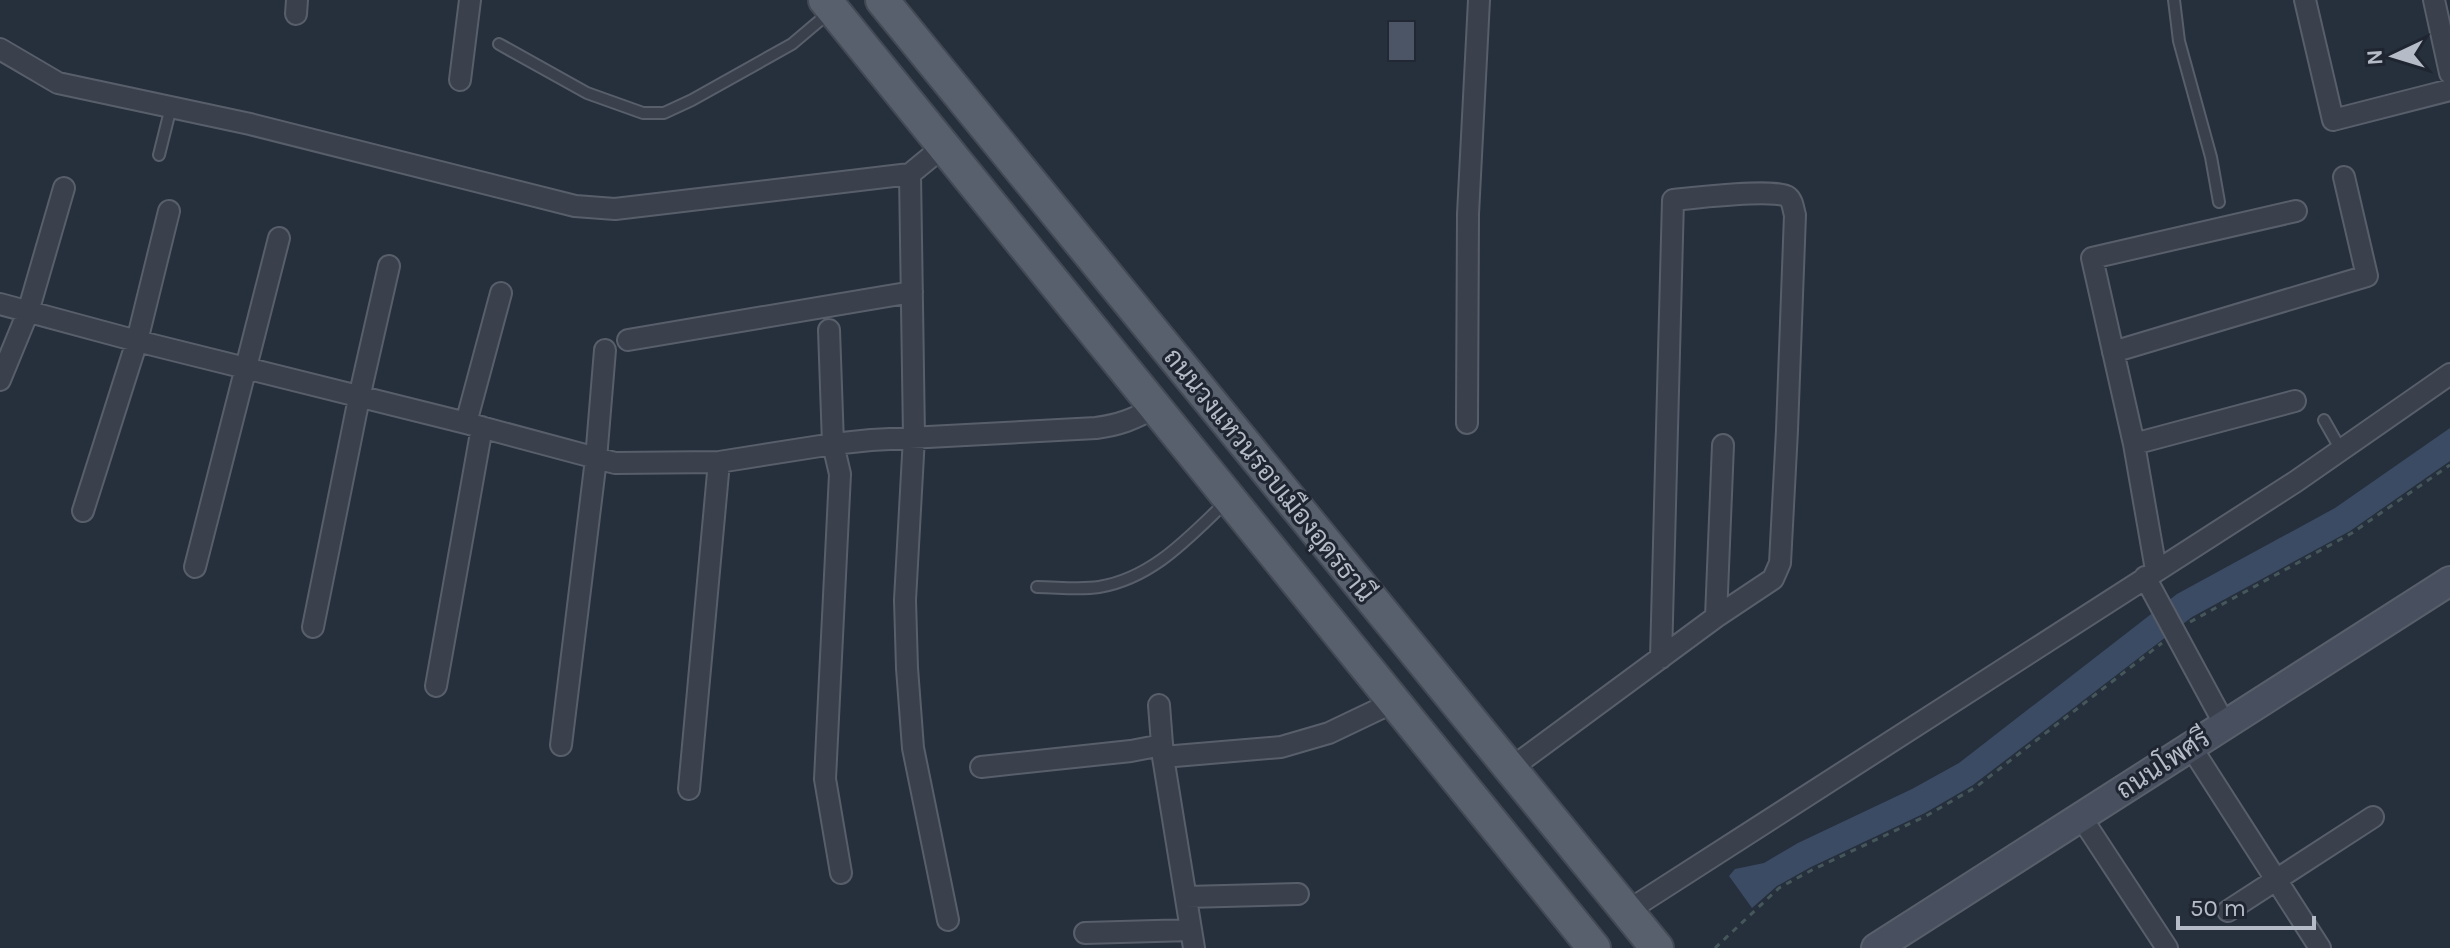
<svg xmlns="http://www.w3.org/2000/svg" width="2450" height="948" viewBox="0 0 2450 948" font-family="Karla,Sarabun,sans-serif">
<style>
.water{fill:#3c4b64}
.building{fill:#4c5565;stroke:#212834;stroke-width:2}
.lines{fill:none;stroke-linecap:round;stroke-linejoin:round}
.service-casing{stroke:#585f6b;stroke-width:14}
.minor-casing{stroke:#585f6b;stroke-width:24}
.secondary-casing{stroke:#585f6b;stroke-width:32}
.primary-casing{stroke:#434a56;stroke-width:36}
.path{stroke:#46575b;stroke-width:3;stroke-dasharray:6 6;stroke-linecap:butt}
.service{stroke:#3a414d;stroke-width:10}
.minor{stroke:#3a414d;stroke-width:20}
.secondary{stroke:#48505f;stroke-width:28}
.primary{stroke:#58606d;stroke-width:32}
.labels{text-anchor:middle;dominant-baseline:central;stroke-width:6;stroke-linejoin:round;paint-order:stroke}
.street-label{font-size:26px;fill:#b5bcc8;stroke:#1f2632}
</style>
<rect width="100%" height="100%" fill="#262f3c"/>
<path class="water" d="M2450,428V461L2350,531L2192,617L1973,785L1925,813L1811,867L1777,886L1752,908L1729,876L1735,869L1764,863L1798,843L1912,789L1959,763L2177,594L2335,508Z"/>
<path class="building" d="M1388,21H1415V61H1388Z"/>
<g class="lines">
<defs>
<path id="service" d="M2174,0L2179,41L2211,157L2219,202
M499,44L587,93L643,113H664L692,100L792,44L831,11
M159,155L171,107
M2324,420L2341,450
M1037,587C1057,587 1079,590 1099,587C1153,578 1189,537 1226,502"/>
<path id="minor" d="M2305,0L2333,120L2450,90
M2434,0L2450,73
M296,14L297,0
M0,49L58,83L250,124L575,206L615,209L910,174L944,146
M460,80L470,0
M910,174L914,437L905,600L907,668L913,748L948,920
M0,304L137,341L466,423L615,463L719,462L833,444L871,440L1096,428C1119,425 1135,419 1155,407
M829,330L833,444L840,474L825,779L841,873
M628,340L912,292
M2113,352L2367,276L2344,177
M0,380L28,312L64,188
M466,423L501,293
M1467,423L1468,214L1479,0
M2134,444L2295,401
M83,511L137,341L169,211
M195,567L279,238
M2156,570L2134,444L2092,258L2296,211
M2145,577L2225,725
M1716,617L1723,445
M313,627L359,398L389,266
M436,686L482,427
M1159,705L1163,757
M561,745L596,459L605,350
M2191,747L2320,948
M981,767L1131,751L1162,745
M1510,769L1716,617L1773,579L1780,563L1787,430L1795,215C1793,209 1793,201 1788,197C1777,188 1691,198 1673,200L1661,658
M689,789L719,462
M2081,817L2167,948
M1186,897L1298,894
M2228,911L2373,817
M1626,912L2295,482L2450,374
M1085,933L1191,930
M1194,948L1163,757L1281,747L1329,733L1394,702"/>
<path id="secondary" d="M1876,948L2450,581"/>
<path id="primary" d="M825,0L1594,948
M882,0L1657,948"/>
</defs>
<use href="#service" class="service-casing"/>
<use href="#minor" class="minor-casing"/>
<use href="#secondary" class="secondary-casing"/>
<use href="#primary" class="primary-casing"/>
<path class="path" d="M2190,622L2352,533L2450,465
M1715,948L1779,888L1812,870L1926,816L1976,787L2162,643"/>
<use href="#service" class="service"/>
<use href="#minor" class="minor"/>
<use href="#secondary" class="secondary"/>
<use href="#primary" class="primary"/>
</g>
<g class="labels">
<g class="street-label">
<text transform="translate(1269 475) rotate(51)">ถนนวงแหวนรอบเมืองอุดรธานี</text>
<text transform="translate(2163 764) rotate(-33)">ถนนโพศรี</text>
</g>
</g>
<g transform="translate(2394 56) rotate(266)" stroke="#1f2632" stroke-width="6" paint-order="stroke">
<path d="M0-6L14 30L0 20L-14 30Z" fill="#b5bcc8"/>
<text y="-12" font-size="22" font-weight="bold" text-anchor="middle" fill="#b5bcc8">N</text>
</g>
<path d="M2178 916v12h136v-12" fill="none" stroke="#b5bcc8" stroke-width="4"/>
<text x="2190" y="916" font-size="24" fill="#b5bcc8" stroke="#1f2632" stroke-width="6" paint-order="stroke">50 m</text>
</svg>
